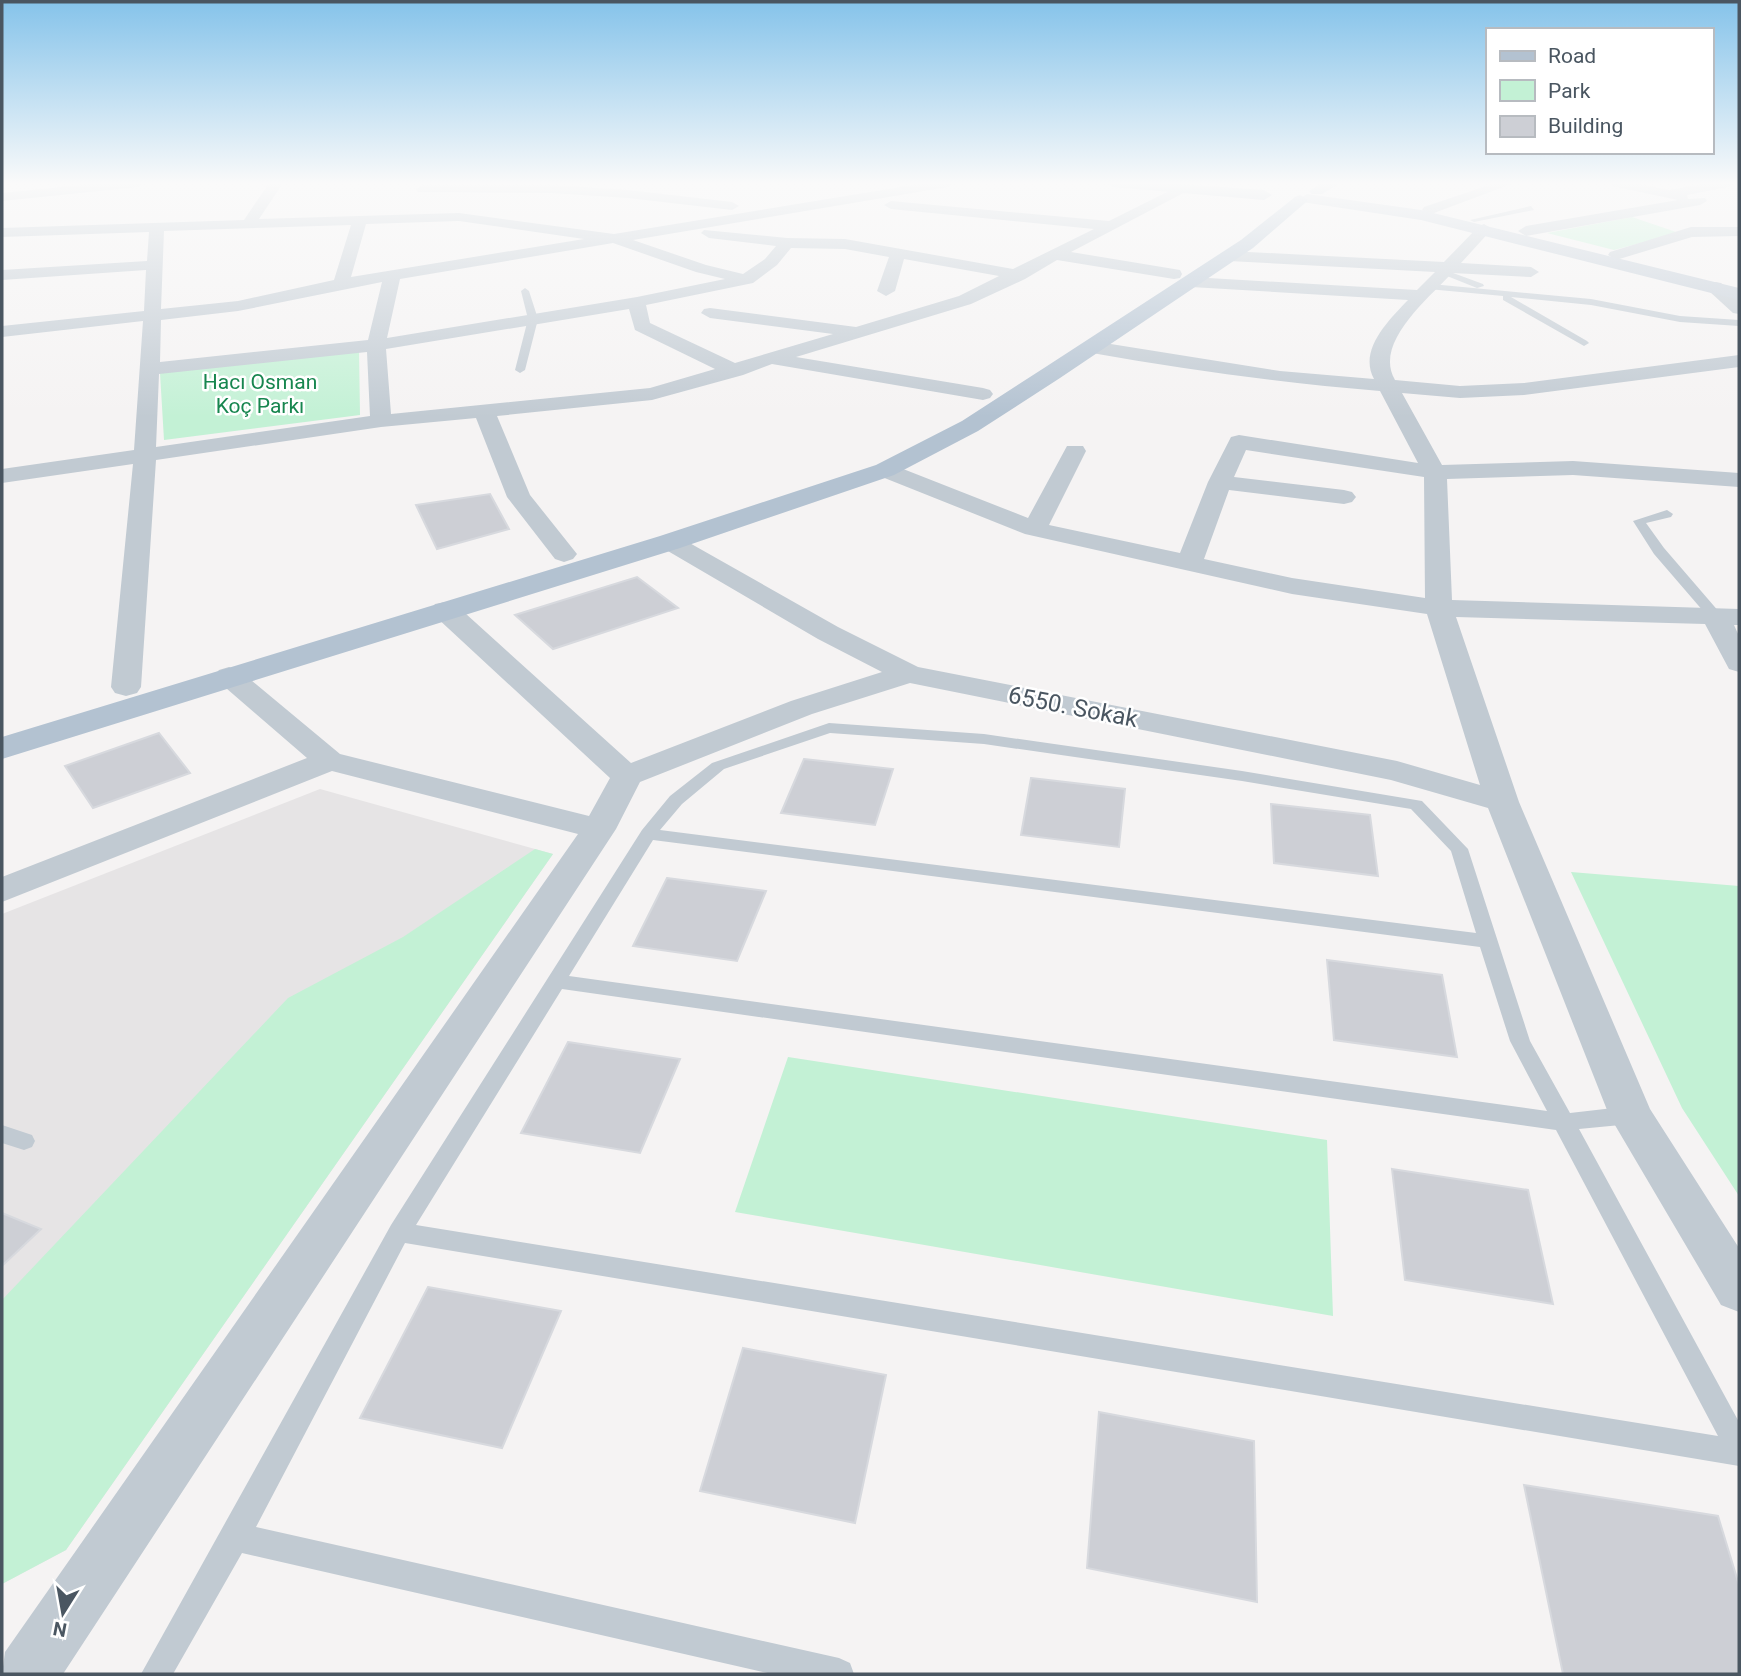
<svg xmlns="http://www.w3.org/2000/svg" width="1741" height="1676" viewBox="0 0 1741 1676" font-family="Roboto,sans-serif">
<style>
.education{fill:#e6e4e5}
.green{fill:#c3f1d5}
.building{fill:#cdcfd5;stroke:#d7d9de;stroke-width:2}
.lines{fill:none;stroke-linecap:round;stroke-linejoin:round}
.service{fill:#c1cad2;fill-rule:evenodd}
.minor{fill:#c1cad2;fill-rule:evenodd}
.secondary{fill:#c1cbd6;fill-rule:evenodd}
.primary{fill:#b3c2d1;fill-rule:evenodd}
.labels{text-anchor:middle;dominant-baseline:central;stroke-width:5;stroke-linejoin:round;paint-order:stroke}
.far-park-label{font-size:21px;fill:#17864f;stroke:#fff}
.street-label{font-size:24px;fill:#4a5661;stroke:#fff}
</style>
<rect width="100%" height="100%" fill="#f5f3f3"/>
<path class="education" d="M320,789L553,854L66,1550L2,1584V914Z"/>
<path class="green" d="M1632,217L1679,233L1614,250L1547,233Z
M359,349L360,415L164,440L160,373Z
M535,849L553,854L66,1550L2,1584V1300L288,998L403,937Z
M1571,872L1739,886V1196L1682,1108Z
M788,1057L1327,1140L1333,1316L735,1212Z"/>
<path class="building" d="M490,494L509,529L437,549L416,505Z
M637,577L678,608L553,649L515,615Z
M159,733L190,773L93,808L65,766Z
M804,759L893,769L875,825L781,813Z
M1031,778L1125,789L1119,847L1021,835Z
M1271,804L1370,815L1378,876L1274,863Z
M667,878L766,891L737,961L633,946Z
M1327,960L1442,975L1457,1057L1334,1040Z
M568,1042L680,1059L640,1153L521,1133Z
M1392,1169L1528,1190L1553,1304L1405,1280Z
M2,1213L41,1229L2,1266Z
M428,1287L561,1311L502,1448L360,1418Z
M743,1348L886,1375L855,1523L700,1491Z
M1099,1412L1254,1441L1257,1602L1087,1568Z
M1524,1485L1718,1516L1739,1585V1674H1563Z"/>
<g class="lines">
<path class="service" d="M1531,206L1534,210L1474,222L1470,220Z
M1445,270L1483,284L1484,286L1477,288L1442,274Z
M1431,284L1591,299L1680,316L1739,320V326L1680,322L1591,305L1511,297L1587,341L1589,343L1584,346L1503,300V296L1428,289Z
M525,288L529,291L538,319L525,370L520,373L515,370L528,319L521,291Z
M1667,510L1673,514L1671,517L1646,523L1664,548L1720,613V619H1710L1654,554L1633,521Z
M829,723L984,734L1242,771L1422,801L1468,849L1530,1041L1570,1113L1631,1106L1639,1109L1642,1115L1639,1121L1631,1124L1579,1129L1739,1422V1466L405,1243L256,1527L839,1658L850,1663L854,1674H772L242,1553L173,1674H141L391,1225L642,830L670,796L712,763ZM830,733L984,744L1242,781L1411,809L1451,851L1476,933L660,830L682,804L724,769ZM653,840L1480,947L1510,1041L1547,1111L569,976ZM562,989L1556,1130L1718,1436L416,1225Z
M2,1125L32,1135L35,1141L32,1147L24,1150L2,1143Z"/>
<path class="minor" d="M101,183H145L138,187L2,201V193Z
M269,183H283L259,219L459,213L614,234L925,183H955L948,187L633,240L706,265L743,274L765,259L776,246L709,238L701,233L704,230L787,238L845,239L1013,269L1094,229L891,209L884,205L891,201L1109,221L1179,186H1189L1191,189L1071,252L1174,269L1180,270L1182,274L1180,278L1174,279L1057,260L1025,279L971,304L796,357L983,388L990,390L993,394L990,398L983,400L772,364L743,375L652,400L497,416L530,495L577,554L573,559L564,562L555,559L507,497L476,418L381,427L156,460L141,687L137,693L126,696L115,693L111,687L133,464L2,483V469L134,450L143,321L2,337V326L144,311L146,270L2,280V270L147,261L149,232L2,237V228L244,220ZM459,221L584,239L351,277L366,224ZM351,225L334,280L238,301L161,309L164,231ZM613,243L696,272L725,279L637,297L387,338L400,279ZM791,248L845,249L889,257L877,291L886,296L895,291L904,259L999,276L959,296L856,327L710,308L704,309L701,313L710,318L833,334L735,363L650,323L646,305L753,283L777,265ZM382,282L368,340L160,362L161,320L238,311ZM629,309L635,330L715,369L650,388L391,414L386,349ZM367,352L370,416L156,447L159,374Z
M1495,183H1514L1434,213L1429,214L1422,210L1424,207Z
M1610,183H1635L1669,190L1707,183H1735L1728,187L1687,195L1688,199L1705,198L1707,201L1700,205L1526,236L1518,231L1526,226L1678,200L1612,186Z
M423,185H551L628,190L732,202L739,206L732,210L628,198L551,193L418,192L416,189Z
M1484,224L1492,229L1461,263L1531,267L1539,272L1531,277L1452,273C1429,298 1373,343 1395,380L1460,386L1524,383L1739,355V367L1524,395L1460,398L1402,393L1442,465L1573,461L1739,473V487L1573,475L1447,479L1452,600L1739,609V625H1734L1739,636V672L1729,669L1705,624L1456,617L1519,802L1650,1109L1739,1248V1312L1721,1305L1609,1115L1488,808L1391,780L910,683L812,714L640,782L616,829L63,1674H2L5,1652L578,834L332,771L2,902V877L307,758L219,682L214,676L219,670L229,667L239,670L340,754L589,816L610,778L435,616L431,610L435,604L445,602L455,604L631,763L791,701L882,672L818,639L661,547L657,542L661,537L670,534L679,537L838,627L918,667L1397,761L1480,785L1427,614L1292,594L1025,534L877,475L874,470L877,465H893L1028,518L1067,446H1083L1086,451L1049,525L1180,553L1208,482L1231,437L1239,435L1418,463L1380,391C1283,383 1188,370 1092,353L1083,347L1092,341L1280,371L1374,379C1358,350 1389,320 1408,300L1191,287L1183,282L1191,277L1417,290L1435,272L1229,261L1221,256L1229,251L1444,262L1479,226ZM1246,450L1424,477L1425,598L1292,578L1204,559L1229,490L1344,504L1352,502L1356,497L1352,492L1344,490L1234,477Z
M1691,227H1739V236L1692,237L1616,260L1608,255L1610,252Z
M1715,282L1721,283L1739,300V314L1733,313L1709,291L1707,287L1709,283Z"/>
<path class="secondary" d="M1307,194L1421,210L1739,288V300L1421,220L1302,202L1299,199Z"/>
<path class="primary" d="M1106,183H1166L1264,190L1272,195L1264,200L1113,187Z
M1322,183H1340L1322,194H1312L1309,191Z
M1300,195L1308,200L1305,203L1253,248L1060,378L978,431L894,475L680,548L2,759V737L660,536L876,465L962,421L1044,368L1241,240L1295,197Z"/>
</g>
<linearGradient id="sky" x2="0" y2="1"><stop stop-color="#85c3ea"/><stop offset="0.44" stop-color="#fafafa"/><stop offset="1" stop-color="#fafafa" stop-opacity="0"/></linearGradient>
<rect width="1741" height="417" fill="url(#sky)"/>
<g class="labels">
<g class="far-park-label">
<text x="260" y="382">Hacı Osman<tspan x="260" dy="24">Koç Parkı</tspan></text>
</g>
<g class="street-label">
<text transform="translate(1073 707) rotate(11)">6550. Sokak</text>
</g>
</g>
<rect width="1741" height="1676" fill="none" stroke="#4a5661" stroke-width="7"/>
<rect x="1486" y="28" width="228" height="126" fill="#ffffff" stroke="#b7bbc0" stroke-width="2"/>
<rect x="1500" y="51" width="35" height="10" fill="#b3c2d1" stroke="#b7bbc0" stroke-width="2"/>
<text x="1548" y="63" font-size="21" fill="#4a5661">Road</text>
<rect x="1500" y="80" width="35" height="21" fill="#c3f1d5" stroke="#b7bbc0" stroke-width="2"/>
<text x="1548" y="98" font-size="21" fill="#4a5661">Park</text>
<rect x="1500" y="116" width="35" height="21" fill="#cdcfd5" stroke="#b7bbc0" stroke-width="2"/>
<text x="1548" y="133" font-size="21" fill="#4a5661">Building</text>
<g transform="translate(63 1613) rotate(191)" stroke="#ffffff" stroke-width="5" paint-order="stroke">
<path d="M0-5L12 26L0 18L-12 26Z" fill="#4a5661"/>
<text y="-10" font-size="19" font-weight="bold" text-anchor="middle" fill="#4a5661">N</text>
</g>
</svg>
